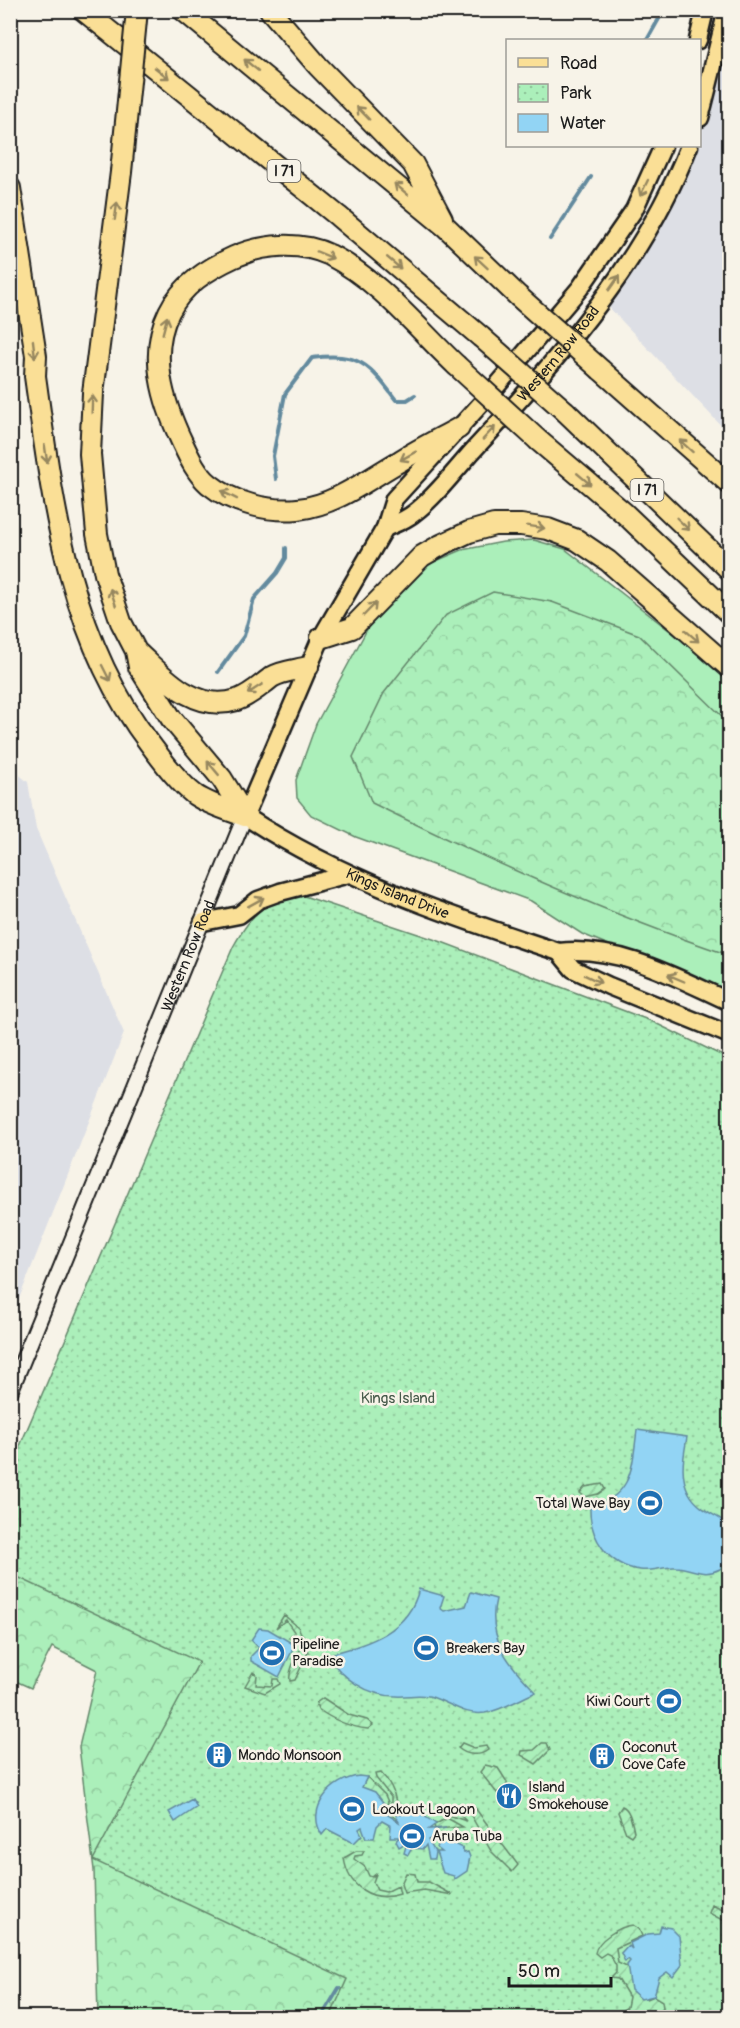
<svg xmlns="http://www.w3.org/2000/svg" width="740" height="2028" viewBox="0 0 740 2028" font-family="Pangolin,sans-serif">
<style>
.built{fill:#dddfe5}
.grass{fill:#abefba;stroke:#64866b;stroke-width:1.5}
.forest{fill:url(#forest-crowns);stroke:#64866b;stroke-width:1.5}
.park{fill:url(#park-dots);stroke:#64866b;stroke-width:1.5}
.garden{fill:url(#garden-furrows);stroke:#64866b;stroke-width:1.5}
.water{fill:#92d4f4;stroke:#638a9e;stroke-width:1.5}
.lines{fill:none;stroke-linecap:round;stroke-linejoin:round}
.stream{stroke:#638a9e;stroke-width:4}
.minor-casing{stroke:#1c1c1c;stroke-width:18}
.major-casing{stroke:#1c1c1c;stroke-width:21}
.highway-casing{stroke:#1c1c1c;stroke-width:24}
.minor{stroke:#f7f3e8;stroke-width:14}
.major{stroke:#fadf96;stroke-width:16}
.highway{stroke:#fadf96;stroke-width:20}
.highway-bridge-casing{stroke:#1c1c1c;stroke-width:24;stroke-linecap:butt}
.highway-bridge{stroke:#fadf96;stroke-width:20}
.oneway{stroke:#96875f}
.labels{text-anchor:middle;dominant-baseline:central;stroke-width:5;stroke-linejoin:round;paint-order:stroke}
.shield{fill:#f7f3e8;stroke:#5e5c59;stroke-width:1.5}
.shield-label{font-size:14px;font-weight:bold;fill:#1c1c1c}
.street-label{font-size:15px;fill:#1c1c1c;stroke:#f7f3e8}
.park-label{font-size:15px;fill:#475b4b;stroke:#f7f3e8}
.poi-label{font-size:15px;fill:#1c1c1c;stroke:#f7f3e8;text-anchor:start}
</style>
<defs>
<pattern id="forest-crowns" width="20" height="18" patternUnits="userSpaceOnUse" patternTransform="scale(1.5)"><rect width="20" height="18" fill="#abefba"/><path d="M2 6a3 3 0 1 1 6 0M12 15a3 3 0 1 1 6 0" fill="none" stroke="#93cc9f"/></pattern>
<pattern id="park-dots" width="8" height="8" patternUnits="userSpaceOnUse" patternTransform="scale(1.5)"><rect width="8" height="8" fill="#abefba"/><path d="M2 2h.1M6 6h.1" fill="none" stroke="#93cc9f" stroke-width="1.8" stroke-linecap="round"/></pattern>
<pattern id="garden-furrows" width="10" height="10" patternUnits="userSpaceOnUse" patternTransform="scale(1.5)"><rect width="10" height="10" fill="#abefba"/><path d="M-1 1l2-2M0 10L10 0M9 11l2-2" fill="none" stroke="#93cc9f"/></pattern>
</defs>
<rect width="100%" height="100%" fill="#f7f3e8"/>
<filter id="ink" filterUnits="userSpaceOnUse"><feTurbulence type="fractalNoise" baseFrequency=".0167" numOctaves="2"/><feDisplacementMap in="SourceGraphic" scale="12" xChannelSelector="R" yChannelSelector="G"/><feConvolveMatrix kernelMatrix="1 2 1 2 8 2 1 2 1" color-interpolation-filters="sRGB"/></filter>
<g filter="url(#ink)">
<path class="built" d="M729,11V434L602,300L689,146H700V118Z
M11,772L17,773L28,782L36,829L124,1033L11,1319Z"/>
<path class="grass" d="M534,540L565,549L729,677V994L582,934L531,901L356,837L311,815L297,798L296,780L316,724L384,598L415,570L462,550L503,542Z"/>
<path class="forest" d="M493,592L552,602L639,635L729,723V955C607,914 488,860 372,803L353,757L384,693L446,615Z
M11,1569L215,1666L319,1917L395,2017H98L94,1870L79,1747L97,1670L52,1647L31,1688L11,1679Z"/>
<path class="park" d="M304,896L439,941L651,1021L729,1059V2017H330L347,1979L93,1860L199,1662L11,1574V1467L233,947C252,913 264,899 304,896Z"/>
<path class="garden" d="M602,1484L605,1489L598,1494L585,1497L580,1493L585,1487Z
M284,1615L298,1627L302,1635L297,1640L289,1638L295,1633L286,1620L276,1628Z
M306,1647L308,1652L295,1680L290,1681C288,1671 296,1658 301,1648Z
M253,1672L257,1675L256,1685L272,1686L273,1679H278L280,1684L265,1693L245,1686Z
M323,1698L349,1715L367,1720L373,1725L368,1729C349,1727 333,1720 318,1709L316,1703Z
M462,1743L474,1748L486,1746L488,1750C479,1757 466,1755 458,1748Z
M542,1743H547L550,1750L536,1764L521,1755L522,1751L534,1750Z
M485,1765L498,1768L507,1782V1786L497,1793L480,1772Z
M381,1773C398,1790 395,1804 399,1822L391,1814V1797L376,1778L375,1774Z
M367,1777L385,1795L388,1802L386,1813L362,1787Z
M447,1804L451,1805L466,1821L443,1813Z
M622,1806C630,1809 632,1823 634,1832L631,1836L626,1833L618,1812Z
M475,1808L518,1865L512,1872L491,1851L469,1812Z
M447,1818L463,1827L435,1829L434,1825Z
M356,1851H364L362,1855L355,1856L354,1859L365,1867L369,1876L372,1877L376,1874L373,1882L377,1890L386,1892L398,1886L400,1894C372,1903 348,1887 344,1858Z
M406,1873L415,1874L417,1882H429L453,1895L424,1890L404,1893L401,1884Z
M712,1905L729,1913V1922H726L709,1913Z
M633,1925L639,1929L642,1936L616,1948L618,1963L629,1968C627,1982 638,1990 647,1999L654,1996L662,2001L663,2008L657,2013C642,2011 633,2017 617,2017L618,2013L627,2007L629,1997L618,1979L611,1978L616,1973V1966L610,1955L606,1953L600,1957L595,1953C597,1940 620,1926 633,1925Z"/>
<path class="water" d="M637,1430L687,1437C684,1455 679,1475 689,1493C696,1506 710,1513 719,1518C736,1527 731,1559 720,1569C703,1578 694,1568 676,1567C664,1566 652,1572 640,1570C608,1566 589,1537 590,1507C633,1496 632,1468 637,1430Z
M419,1589L444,1596L440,1608L444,1611L466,1606L471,1592L496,1599C486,1638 510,1666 536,1692C520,1699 502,1710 485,1713C465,1716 450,1703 432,1697C421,1693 408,1697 396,1696C367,1696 342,1678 327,1655C366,1644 408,1634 419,1589Z
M259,1628L268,1629L295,1645L279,1677L251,1661V1656L259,1648L251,1640Z
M359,1776L367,1777L362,1787L375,1792L386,1806L385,1813L399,1822L396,1815L418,1812L436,1824L429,1829L446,1828L435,1830L434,1837L428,1840L435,1852L434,1859H429L426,1845L423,1849L412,1848L408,1855L404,1853L406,1846L404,1844L399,1847L396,1841L399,1837H390L391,1826L382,1821L377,1826L374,1838H366L362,1827L359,1829L362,1835L354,1843L327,1829L322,1835C305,1808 332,1779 359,1776Z
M192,1799L197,1807L175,1822L169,1812Z
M450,1838L456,1840L454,1844L462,1848L464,1853L468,1852L470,1857L467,1871L455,1879L454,1876L443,1873L436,1852H442L437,1848L439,1842Z
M661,1926L671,1928L679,1936L682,1965L673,1977L667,1972L659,1978L654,1996L641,1999L631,1990L627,1965L630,1961L628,1959L625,1962L621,1953L628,1945L632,1949L630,1943L648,1934L659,1933Z"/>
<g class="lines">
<path class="stream" d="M647,40L664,10
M550,239L591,177
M276,479L273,456L285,394L312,358C359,352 369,364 396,400H407L415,395
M218,672L244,636L254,599L277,573L286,558V548
M321,2018L339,1988"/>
<defs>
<g id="minor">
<path id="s1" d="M10,1392L245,816"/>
</g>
<g id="major">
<path d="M698,40L705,10"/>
<path d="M700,118L727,10"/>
<path id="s2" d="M663,146L634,210L580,288L490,394L394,499L385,528L321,638L245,816C340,879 452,917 559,952C619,945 677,978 730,1002"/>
<path id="s3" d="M385,528C394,524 406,520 414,513C436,497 460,464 480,443C562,355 645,260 689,146"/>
<path d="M203,922L239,915L258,900L280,892L349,874"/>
<path d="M559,952L573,969L609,986L730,1035"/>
</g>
<path id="highway" d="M83,10L338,216L481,337
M183,10L446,227L518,296
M270,10L318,66L413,164L442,219
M121,172L93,393L90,454L97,534L105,574L121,622L136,651L139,667L171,718L222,779L245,816
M10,188L36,356L35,376C53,505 68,637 150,744C163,761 178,782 195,795C210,805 228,810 245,816
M456,365C417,328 379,280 330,255C300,241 263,244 234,257C208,269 182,285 169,312C148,354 163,402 182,442C189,457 196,473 209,484C232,503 269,512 298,509C336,505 368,479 400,461C419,449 439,439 459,428
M601,370L730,484
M565,411L730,570
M539,441L624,513L730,614
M321,638L352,628L422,556L441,545L469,532L494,525H521L548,529L577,540L608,561L730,668
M138,653C165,678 195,713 237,700C251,695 261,685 272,677C282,671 297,670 308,667"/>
</defs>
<use href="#minor" class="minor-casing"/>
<use href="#major" class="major-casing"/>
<use href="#highway" class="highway-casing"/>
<use href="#minor" class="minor"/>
<use href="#major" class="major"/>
<use href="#highway" class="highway"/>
<defs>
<path id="highway-bridge" d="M121,172L137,10
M518,296L601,370
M481,337L565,411
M456,365L539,441"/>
</defs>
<use href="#highway-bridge" class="highway-bridge-casing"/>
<use href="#highway-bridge" class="highway-bridge"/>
</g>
<defs><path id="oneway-shaft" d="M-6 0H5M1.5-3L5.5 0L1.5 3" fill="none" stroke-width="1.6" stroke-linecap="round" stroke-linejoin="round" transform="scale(1.5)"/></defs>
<g class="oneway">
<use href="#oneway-shaft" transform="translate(251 65) rotate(-141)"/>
<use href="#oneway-shaft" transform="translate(162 73) rotate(38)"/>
<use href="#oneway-shaft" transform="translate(363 113) rotate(-134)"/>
<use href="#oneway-shaft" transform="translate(644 188) rotate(116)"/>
<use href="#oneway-shaft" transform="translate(401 189) rotate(-140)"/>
<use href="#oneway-shaft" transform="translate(116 211) rotate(-82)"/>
<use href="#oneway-shaft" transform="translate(325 255) rotate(23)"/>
<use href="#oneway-shaft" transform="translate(481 262) rotate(-137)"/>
<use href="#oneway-shaft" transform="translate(394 263) rotate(40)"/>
<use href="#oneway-shaft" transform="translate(614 283) rotate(-55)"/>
<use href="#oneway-shaft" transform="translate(165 325) rotate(-75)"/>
<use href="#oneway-shaft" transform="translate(34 349) rotate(83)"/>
<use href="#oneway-shaft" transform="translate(92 404) rotate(-88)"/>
<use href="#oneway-shaft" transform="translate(489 433) rotate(-47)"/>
<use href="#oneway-shaft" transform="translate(686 446) rotate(-138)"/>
<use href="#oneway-shaft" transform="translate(46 454) rotate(82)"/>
<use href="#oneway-shaft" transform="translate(408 456) rotate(151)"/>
<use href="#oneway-shaft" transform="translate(584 479) rotate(40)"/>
<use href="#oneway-shaft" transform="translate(229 495) rotate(-153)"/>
<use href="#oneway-shaft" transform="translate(683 524) rotate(44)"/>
<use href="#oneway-shaft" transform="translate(536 527) rotate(9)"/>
<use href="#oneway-shaft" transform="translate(113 597) rotate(-108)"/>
<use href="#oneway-shaft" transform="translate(370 609) rotate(-46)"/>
<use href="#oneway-shaft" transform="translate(692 636) rotate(41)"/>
<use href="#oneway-shaft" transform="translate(106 673) rotate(63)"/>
<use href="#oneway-shaft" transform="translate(255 689) rotate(147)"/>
<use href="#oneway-shaft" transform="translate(213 768) rotate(-130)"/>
<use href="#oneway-shaft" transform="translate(256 902) rotate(-29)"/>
<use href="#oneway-shaft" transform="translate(676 978) rotate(-157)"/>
<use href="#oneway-shaft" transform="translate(593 979) rotate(26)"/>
</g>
</g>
<defs>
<symbol id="stadium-disc" viewBox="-11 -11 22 22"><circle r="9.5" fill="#1f6fb2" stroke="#f7f3e8"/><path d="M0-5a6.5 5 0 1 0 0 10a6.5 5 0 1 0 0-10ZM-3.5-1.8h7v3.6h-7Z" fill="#fff"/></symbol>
<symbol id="building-disc" viewBox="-11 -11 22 22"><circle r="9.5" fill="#1f6fb2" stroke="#f7f3e8"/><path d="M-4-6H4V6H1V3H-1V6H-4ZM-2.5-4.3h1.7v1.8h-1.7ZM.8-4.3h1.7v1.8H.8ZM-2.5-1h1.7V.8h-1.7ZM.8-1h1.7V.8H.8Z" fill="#fff"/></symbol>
<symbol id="restaurant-disc" viewBox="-11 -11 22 22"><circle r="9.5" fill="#1f6fb2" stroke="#f7f3e8"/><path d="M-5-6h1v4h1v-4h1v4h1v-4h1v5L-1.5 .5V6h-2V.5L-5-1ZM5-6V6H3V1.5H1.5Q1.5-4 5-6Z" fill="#fff"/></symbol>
</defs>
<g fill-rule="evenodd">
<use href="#stadium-disc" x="635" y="1488" width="30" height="30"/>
<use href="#stadium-disc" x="411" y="1633" width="30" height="30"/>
<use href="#stadium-disc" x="257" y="1638" width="30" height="30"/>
<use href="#stadium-disc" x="654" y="1686" width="30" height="30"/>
<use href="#building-disc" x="204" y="1740" width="30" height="30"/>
<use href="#building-disc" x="587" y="1741" width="30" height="30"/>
<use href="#restaurant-disc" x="494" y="1781" width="30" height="30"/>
<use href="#stadium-disc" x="337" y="1794" width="30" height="30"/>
<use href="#stadium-disc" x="397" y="1821" width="30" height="30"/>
</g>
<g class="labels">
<g class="shield">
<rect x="267.5" y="160" width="33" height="22" rx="4.5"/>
<rect x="630.5" y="479" width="33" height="22" rx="4.5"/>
</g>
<g class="shield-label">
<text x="284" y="171">I 71</text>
<text x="647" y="490">I 71</text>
</g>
<g class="street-label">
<text stroke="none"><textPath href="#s3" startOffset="248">Western Row Road</textPath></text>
<text stroke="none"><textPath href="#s2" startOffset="969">Kings Island Drive</textPath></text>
<text stroke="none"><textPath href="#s1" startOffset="471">Western Row Road</textPath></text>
</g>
<g class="park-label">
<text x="398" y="1398">Kings Island</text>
</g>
<g class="poi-label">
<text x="630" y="1503" text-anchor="end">Total Wave Bay</text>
<text x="292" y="1644">Pipeline<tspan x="292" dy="17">Paradise</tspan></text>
<text x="446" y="1648">Breakers Bay</text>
<text x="650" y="1701" text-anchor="end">Kiwi Court</text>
<text x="622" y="1747">Coconut<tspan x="622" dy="17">Cove Cafe</tspan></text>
<text x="238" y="1755">Mondo Monsoon</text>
<text x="528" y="1787">Island<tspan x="528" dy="17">Smokehouse</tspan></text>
<text x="372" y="1809">Lookout Lagoon</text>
<text x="432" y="1836">Aruba Tuba</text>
</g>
</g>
<rect width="740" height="2028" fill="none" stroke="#f7f3e8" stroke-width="36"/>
<rect x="18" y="18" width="704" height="1992" fill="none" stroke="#1c1c1c" stroke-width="2" filter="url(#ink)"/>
<rect x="506" y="39" width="195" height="108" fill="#f7f3e8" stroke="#9f9d96" stroke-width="1.5"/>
<rect x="518" y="58" width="30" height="9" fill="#fadf96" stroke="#9f9d96" stroke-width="1.5"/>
<text x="560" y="69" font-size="18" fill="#1c1c1c">Road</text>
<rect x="518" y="84" width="30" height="18" fill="url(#park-dots)" stroke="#9f9d96" stroke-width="1.5"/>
<text x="560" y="99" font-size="18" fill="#1c1c1c">Park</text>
<rect x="518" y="114" width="30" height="18" fill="#92d4f4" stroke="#9f9d96" stroke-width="1.5"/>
<text x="560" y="129" font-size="18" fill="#1c1c1c">Water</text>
<path d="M509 1977v9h102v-9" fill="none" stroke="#1c1c1c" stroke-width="3"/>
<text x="518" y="1977" font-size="18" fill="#1c1c1c" stroke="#f7f3e8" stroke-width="4.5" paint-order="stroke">50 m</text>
</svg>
